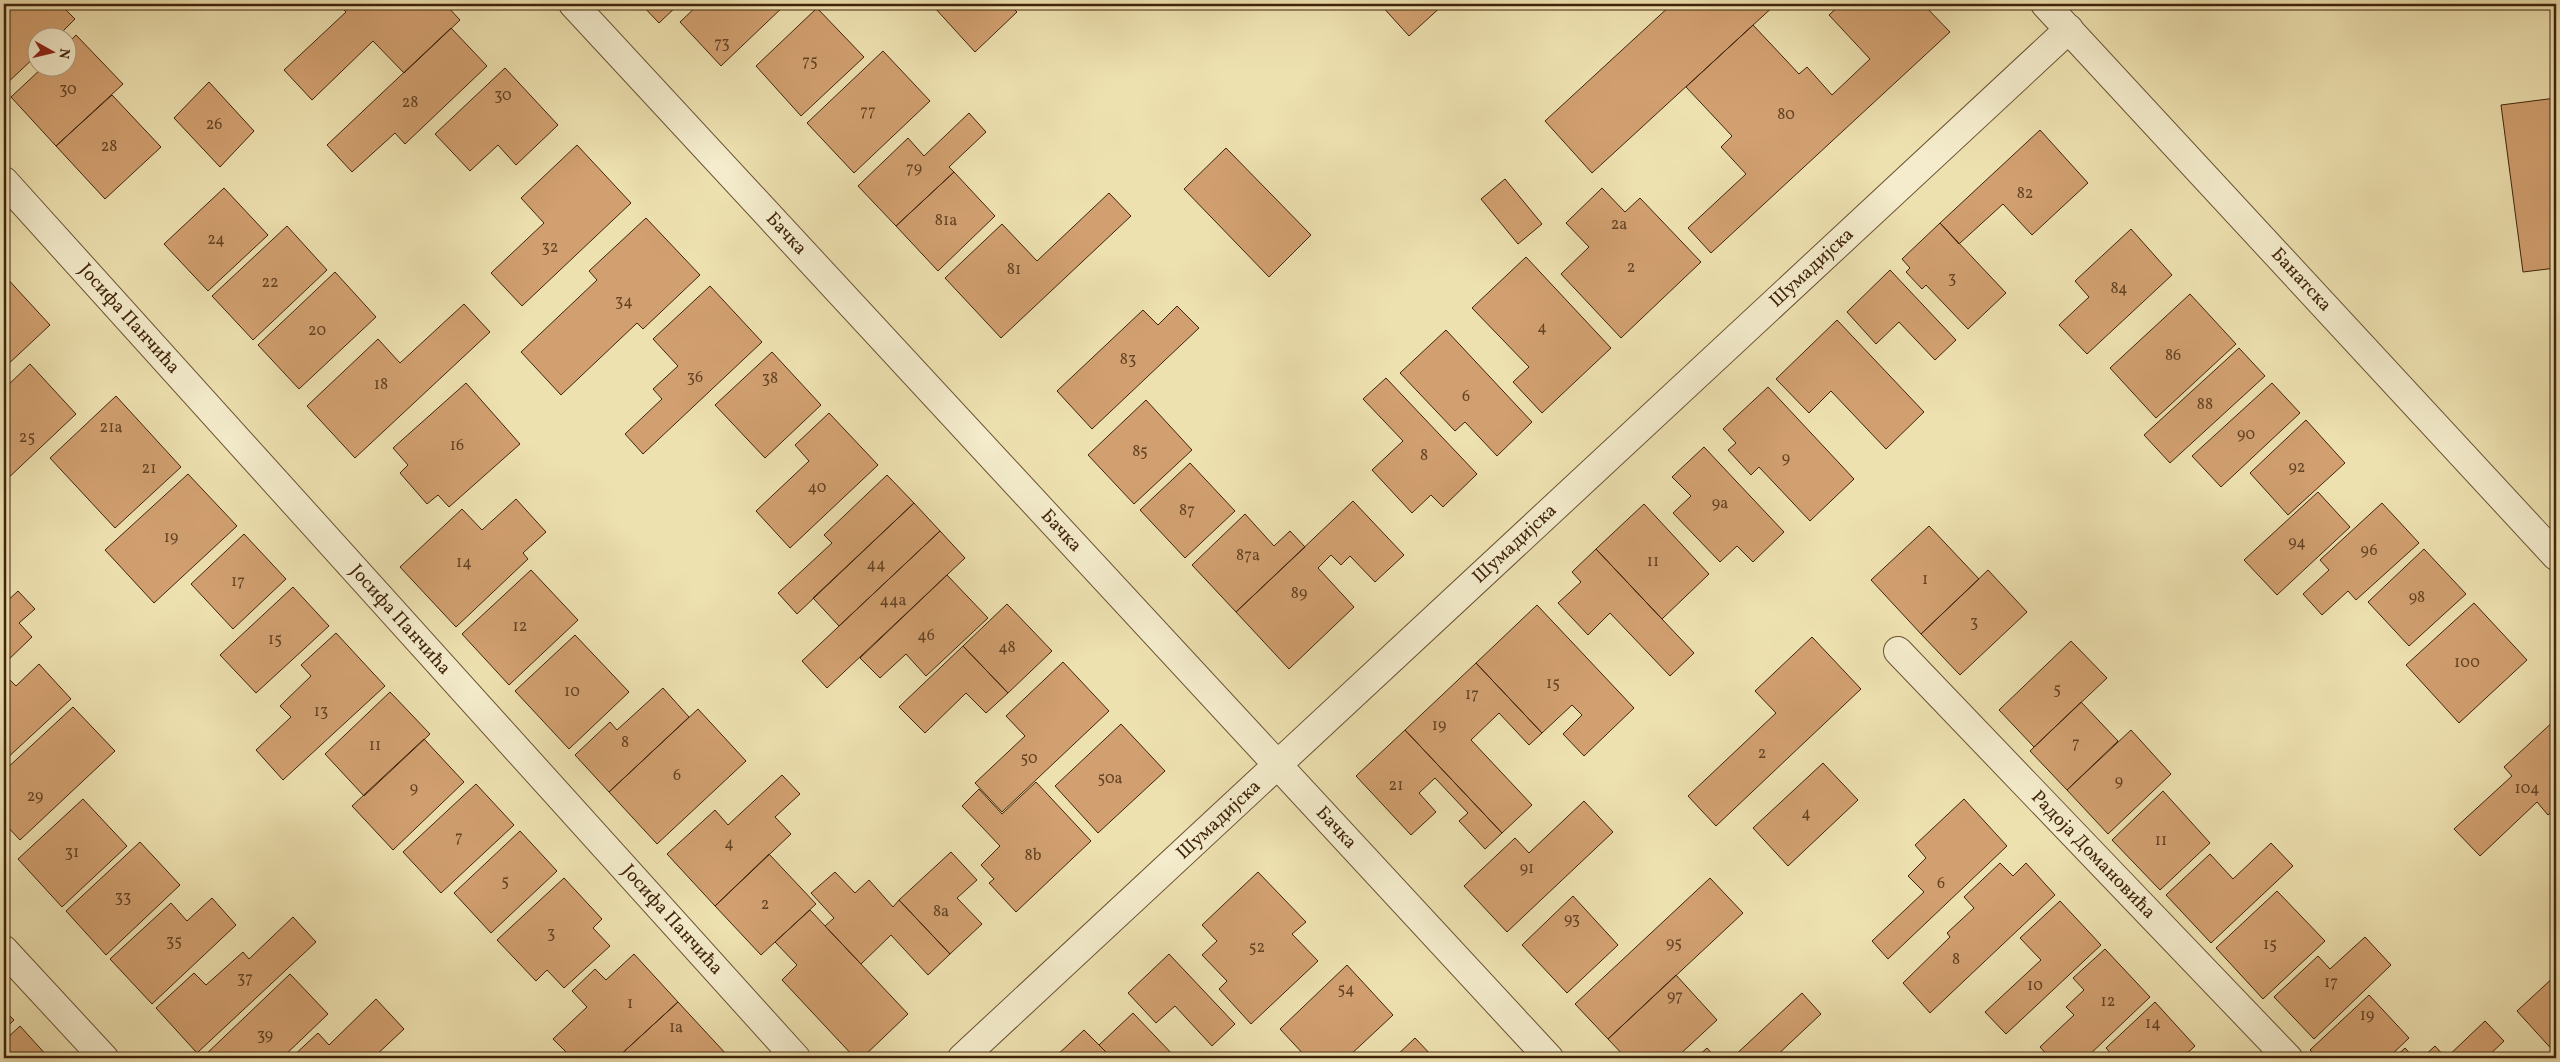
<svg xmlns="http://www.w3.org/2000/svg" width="2560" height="1062" viewBox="0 0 2560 1062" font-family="Vollkorn,serif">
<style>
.building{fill:#d2a070;stroke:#40240b}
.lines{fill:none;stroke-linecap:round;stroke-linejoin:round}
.minor-casing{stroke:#6c5334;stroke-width:30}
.tertiary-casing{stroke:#6c5334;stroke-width:30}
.minor{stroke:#f4eccc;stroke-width:28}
.tertiary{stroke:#f4eccc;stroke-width:28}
.labels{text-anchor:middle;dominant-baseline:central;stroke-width:4.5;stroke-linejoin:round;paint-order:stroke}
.number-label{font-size:16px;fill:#644324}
.street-label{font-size:19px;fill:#40240b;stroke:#f4eccc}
</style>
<rect width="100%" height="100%" fill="#eee1b0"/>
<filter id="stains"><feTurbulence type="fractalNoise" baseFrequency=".004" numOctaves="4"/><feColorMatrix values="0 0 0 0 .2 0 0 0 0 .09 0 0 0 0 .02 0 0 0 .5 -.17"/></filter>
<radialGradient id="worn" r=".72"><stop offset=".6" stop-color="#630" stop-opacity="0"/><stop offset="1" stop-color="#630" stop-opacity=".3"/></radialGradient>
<path class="building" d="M4,4H60L75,19L56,38H38V54L4,86Z
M338,4H445L460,20L404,73L373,41L312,100L284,70L346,12Z
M641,4H679L659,23Z
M699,4H786L721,66L680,22Z
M937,4H1009L1017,12L975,52L934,7Z
M1380,4H1444L1409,36Z
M1672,4H1776L1592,173L1545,121Z
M1841,4H1923L1950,32L1711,253L1688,228L1746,174L1721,147L1732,136L1686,87L1753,25L1799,74L1807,67L1832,95L1870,59L1829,15Z
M817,8L864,57L801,116L756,66Z
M451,28L487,66L405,144L395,133L352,172L327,145Z
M76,35L123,84L56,146L11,97L42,68H68V43Z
M883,51L930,101L854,173L807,123Z
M505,68L558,125L516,165L498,145L470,171L435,134Z
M209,82L254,131L220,167L174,118Z
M112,95L161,147L105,199L56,146Z
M2556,98V268L2523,272L2501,105Z
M969,113L986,132L949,167L954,172L896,226L858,186L908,138L924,156Z
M2040,130L2088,183L2032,235L2003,204L1959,244L1940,223Z
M577,145L631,203L522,306L491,273L544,223L521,198Z
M1226,148L1311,235L1269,277L1184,189Z
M954,172L995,216L938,271L896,226Z
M1505,179L1542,224L1518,244L1481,199Z
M224,188L268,235L208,291L164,244Z
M1602,188L1625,212L1640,198L1701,262L1621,338L1561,274L1589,247L1566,223Z
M1109,193L1131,216L1001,338L945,278L1002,224L1037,261Z
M646,218L700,275L643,329L637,323L561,395L521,352L597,280L589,271Z
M1940,223L2006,293L1968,329L1926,285L1922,289L1906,272L1910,268L1902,259Z
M287,226L327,270L253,340L212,296Z
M2131,229L2172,275L2087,354L2059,325L2089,297L2075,281Z
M1526,257L1611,348L1542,413L1513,382L1529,367L1472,308Z
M1890,270L1956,340L1935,360L1899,322L1876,344L1847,312Z
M335,272L376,317L299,389L258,345Z
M4,275L50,325L4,368Z
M710,286L762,342L643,454L625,434L662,399L653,389L678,366L653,339Z
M2190,294L2236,344L2156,418L2110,368Z
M464,304L490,332L355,458L307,406L378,339L400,363Z
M1177,306L1199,328L1092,429L1057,391L1143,310L1158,325Z
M1837,320L1924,412L1886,449L1831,391L1809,413L1776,379Z
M1446,330L1532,422L1497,456L1465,422L1455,431L1400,373Z
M2239,348L2265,376L2170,463L2144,435Z
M772,352L821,405L765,458L715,405Z
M30,364L76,414L4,482V389Z
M1386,378L1477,474L1443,507L1431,495L1412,513L1372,470L1403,441L1363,399Z
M466,383L520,444L449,507L438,495L427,504L400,473L408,465L393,448Z
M2272,383L2300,413L2221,487L2192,456Z
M1768,387L1854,479L1810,521L1759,467L1751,475L1728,450L1736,443L1723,429Z
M116,396L181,467L115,528L50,458Z
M1146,400L1192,450L1134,504L1088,455Z
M829,413L878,465L790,548L756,511L809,461L795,445Z
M2306,420L2345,463L2288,515L2250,473Z
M1704,447L1784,532L1753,562L1737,546L1720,562L1673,513L1691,496L1672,477Z
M1190,463L1235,511L1185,558L1140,510Z
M188,474L237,526L154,603L105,550Z
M887,475L914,503L797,614L778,593L832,543L824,535Z
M2318,492L2350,527L2277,595L2244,560Z
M516,499L546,532L523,553L528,559L456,627L400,567L462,509L482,530Z
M1353,501L1404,555L1375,582L1350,556L1341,565L1331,555L1318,568L1354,607L1289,669L1236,612Z
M914,503L940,531L839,626L813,598Z
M2382,503L2419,543L2356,600L2348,591L2322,615L2303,594L2329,570L2320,560Z
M1644,504L1709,574L1662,619L1596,549Z
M1245,514L1274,546L1290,531L1305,547L1236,612L1192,565Z
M1929,526L1979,579L1921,634L1871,580Z
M940,531L965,558L827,688L802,661Z
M244,534L286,579L233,629L191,584Z
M1596,549L1694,653L1670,676L1610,613L1588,635L1558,603L1581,582L1572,572Z
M2424,549L2466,594L2409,646L2368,602Z
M531,570L578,620L509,685L462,634Z
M1988,570L2027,612L1960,675L1921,634Z
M947,575L988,618L926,676L906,654L880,678L860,658Z
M293,587L329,626L256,693L220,655Z
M18,591L35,609L19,623L32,637L4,664V604Z
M2474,603L2527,660L2459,723L2406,665Z
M1007,604L1052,651L1008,693L963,646Z
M1537,605L1634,708L1584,756L1563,734L1582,715L1572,705L1542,733L1476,663Z
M336,633L385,686L283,780L256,750L291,717L280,706L311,676L301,665Z
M575,635L629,692L569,749L515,691Z
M1812,637L1861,689L1716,826L1688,796L1776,713L1755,691Z
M2071,641L2107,678L2034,747L1999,710Z
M963,646L1008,693L986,713L966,693L925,733L899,707Z
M1063,662L1109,711L1002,812L975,783L1025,736L1006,716Z
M1476,663L1542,733L1529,745L1499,713L1471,740L1532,805L1502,833L1405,730Z
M39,664L71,699L4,761V674L16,686Z
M663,688L689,717L609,792L575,755L610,722L617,730Z
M390,692L430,734L364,796L325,754Z
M2081,702L2118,741L2067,790L2030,751Z
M73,707L115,751L20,840L4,823V771Z
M698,709L746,761L657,844L609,792Z
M2556,719V808L2548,815L2537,802L2480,856L2454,829L2512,776L2504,767Z
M1121,724L1165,771L1098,833L1055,786Z
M1405,730L1502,833L1485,849L1459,821L1468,813L1435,778L1419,793L1436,812L1411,835L1356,776Z
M2131,730L2171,774L2108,834L2067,790Z
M424,739L464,782L393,850L352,806Z
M1823,763L1858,800L1788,866L1753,828Z
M782,775L800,794L775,817L791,834L715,906L667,854L715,810L728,825Z
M1036,782L1091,841L1016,912L989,883L994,879L981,865L1000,846L962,806L979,789L1002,814Z
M476,784L514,825L441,893L403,852Z
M2163,791L2210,843L2160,890L2112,840Z
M83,799L127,846L62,907L18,859Z
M1964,799L2007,846L1888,959L1872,941L1924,892L1908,876L1926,858L1915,845Z
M1584,801L1613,832L1507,932L1464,886L1515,838L1529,853Z
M520,831L557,871L491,933L454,893Z
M140,842L180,885L106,955L66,911Z
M2271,843L2293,866L2211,943L2166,895L2210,854L2233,879Z
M951,852L977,880L957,898L982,924L950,954L899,900Z
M769,854L816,904L761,955L715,906Z
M2000,863L2013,876L2026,863L2055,895L1930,1013L1903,983L1950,937L1947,933L1974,908L1964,897Z
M835,872L855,893L869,880L893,907L899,900L950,954L928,975L891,935L861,964L825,926L834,918L811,893Z
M1258,872L1306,922L1292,934L1318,961L1251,1024L1219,989L1227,981L1202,955L1217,941L1202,925Z
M564,878L602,919L593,928L610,946L564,988L547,970L536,981L497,940Z
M1710,878L1743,913L1608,1039L1575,1004Z
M2277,891L2325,941L2263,999L2216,948Z
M1573,896L1618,945L1567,993L1522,945Z
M212,898L236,925L152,1004L110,959L171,903L187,921Z
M2060,901L2101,945L2006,1034L1985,1012L2041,960L2020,938Z
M810,910L908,1014L862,1058H855L782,980L797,965L775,942Z
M293,917L316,942L197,1053L156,1008L194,973L206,985L243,952L249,959Z
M2365,937L2391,965L2314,1039L2274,997L2318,956L2330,969Z
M2105,949L2150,997L2086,1058H2050L2040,1047L2074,1015L2066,1007L2084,990L2073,978Z
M634,954L678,1002L617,1058H562L567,1053L553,1039L587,1007L572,991L595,969L606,980Z
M1169,954L1235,1024L1212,1046L1175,1006L1156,1023L1128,993Z
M1347,965L1393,1015L1347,1058H1307L1280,1029Z
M290,974L328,1014L282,1058H202Z
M1676,975L1717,1020L1676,1058H1626L1608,1039Z
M2556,975V1054L2517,1011Z
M1802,993L1821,1014L1774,1058H1732Z
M2369,995L2409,1038L2388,1058H2318L2310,1050Z
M376,999L404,1029L373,1058H291L318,1033L329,1045Z
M678,1002L727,1055L723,1058H617Z
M2155,1002L2195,1046L2182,1058H2115L2106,1048Z
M4,1010L14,1020L4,1030Z
M1133,1013L1176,1058H1112L1099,1045Z
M2485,1021L2504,1041L2486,1058H2422L2435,1046L2446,1058Z
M20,1026L49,1058H4V1041Z
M1084,1030L1112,1058H1054Z
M1415,1038L1434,1058H1394Z
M1707,1048L1716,1058H1696Z
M2405,1048L2414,1058H2394Z"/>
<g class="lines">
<defs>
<path id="minor" d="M573,4L1549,1058
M4,181L796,1058
M1898,651L2288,1058
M4,950L104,1058
M962,1058L2069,29"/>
<path id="tertiary" d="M2045,4L2556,556"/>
</defs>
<use href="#minor" class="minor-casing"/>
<use href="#tertiary" class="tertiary-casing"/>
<use href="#minor" class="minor"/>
<use href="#tertiary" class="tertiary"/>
</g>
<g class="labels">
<g class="number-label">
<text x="722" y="44">73</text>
<text x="810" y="62">75</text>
<text x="68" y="90">30</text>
<text x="503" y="96">30</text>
<text x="410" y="103">28</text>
<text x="868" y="112">77</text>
<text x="1786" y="115">80</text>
<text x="214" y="125">26</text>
<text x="109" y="147">28</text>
<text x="914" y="169">79</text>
<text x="2025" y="194">82</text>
<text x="946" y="221">81a</text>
<text x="1619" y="225">2a</text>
<text x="216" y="240">24</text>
<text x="550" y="248">32</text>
<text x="1631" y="268">2</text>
<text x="1014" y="270">81</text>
<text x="1952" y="279">3</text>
<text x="270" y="283">22</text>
<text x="2119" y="289">84</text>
<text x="624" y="302">34</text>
<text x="1542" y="328">4</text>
<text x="317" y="331">20</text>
<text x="2173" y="356">86</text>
<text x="1128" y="360">83</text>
<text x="695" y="378">36</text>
<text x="770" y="379">38</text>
<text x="381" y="385">18</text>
<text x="1466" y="397">6</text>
<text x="2205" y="405">88</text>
<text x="111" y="428">21a</text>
<text x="2246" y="435">90</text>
<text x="27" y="438">25</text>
<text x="457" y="446">16</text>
<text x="1140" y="452">85</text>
<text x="1424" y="456">8</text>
<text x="1786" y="459">9</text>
<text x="2297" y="468">92</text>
<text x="149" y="469">21</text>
<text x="817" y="488">40</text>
<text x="1720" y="504">9a</text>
<text x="1187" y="511">87</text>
<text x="171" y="538">19</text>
<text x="2297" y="543">94</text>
<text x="2369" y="551">96</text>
<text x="1248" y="556">87a</text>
<text x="1653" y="562">11</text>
<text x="464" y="563">14</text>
<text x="876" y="565">44</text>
<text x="1925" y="580">1</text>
<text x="238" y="582">17</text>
<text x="1299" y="594">89</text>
<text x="2417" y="598">98</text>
<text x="893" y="601">44a</text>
<text x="1974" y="623">3</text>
<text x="520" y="627">12</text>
<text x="926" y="636">46</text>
<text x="275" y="640">15</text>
<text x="1007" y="648">48</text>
<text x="2467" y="663">100</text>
<text x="1553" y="684">15</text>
<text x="2057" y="690">5</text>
<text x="572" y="692">10</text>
<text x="1472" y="695">17</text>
<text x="321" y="712">13</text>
<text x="1439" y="726">19</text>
<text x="625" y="743">8</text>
<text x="2076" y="744">7</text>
<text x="375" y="746">11</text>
<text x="1762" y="754">2</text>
<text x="1029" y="759">50</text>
<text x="677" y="776">6</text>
<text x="1110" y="779">50a</text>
<text x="2119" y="782">9</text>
<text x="1396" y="786">21</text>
<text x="414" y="789">9</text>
<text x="2527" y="789">104</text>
<text x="35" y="797">29</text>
<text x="1806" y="814">4</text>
<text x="459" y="838">7</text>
<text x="2161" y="841">11</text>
<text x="729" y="844">4</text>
<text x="72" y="853">31</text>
<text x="1033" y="856">8b</text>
<text x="1527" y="869">91</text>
<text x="505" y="882">5</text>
<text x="1941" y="884">6</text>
<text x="123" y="898">33</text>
<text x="765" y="905">2</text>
<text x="941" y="912">8a</text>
<text x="1572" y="920">93</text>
<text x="551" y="934">3</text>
<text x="174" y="942">35</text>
<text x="1674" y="944">95</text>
<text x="2270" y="945">15</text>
<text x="1257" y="948">52</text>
<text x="1956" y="960">8</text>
<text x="245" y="979">37</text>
<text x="2331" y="983">17</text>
<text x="2035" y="986">10</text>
<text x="1346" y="990">54</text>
<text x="1675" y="997">97</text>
<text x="2108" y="1002">12</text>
<text x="630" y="1004">1</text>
<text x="2367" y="1016">19</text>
<text x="2153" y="1024">14</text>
<text x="676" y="1028">1a</text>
<text x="265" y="1036">39</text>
</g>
<g class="street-label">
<text transform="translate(786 234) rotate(47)">Бачка</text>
<text transform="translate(1812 268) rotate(-43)">Шумадијска</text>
<text transform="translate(2301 280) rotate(47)">Банатска</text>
<text transform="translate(129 319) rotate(48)">Јосифа Панчића</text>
<text transform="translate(1061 531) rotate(47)">Бачка</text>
<text transform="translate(1515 544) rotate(-43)">Шумадијска</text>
<text transform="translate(400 620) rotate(48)">Јосифа Панчића</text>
<text transform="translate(1219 820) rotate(-43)">Шумадијска</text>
<text transform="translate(1336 828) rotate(47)">Бачка</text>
<text transform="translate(2093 855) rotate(46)">Радоја Домановића</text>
<text transform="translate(672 920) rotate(48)">Јосифа Панчића</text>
</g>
</g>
<rect width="2560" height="1062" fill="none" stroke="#eee1b0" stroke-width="20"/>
<rect x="5" y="5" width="2550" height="1052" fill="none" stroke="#40240b" stroke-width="2.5"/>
<rect x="10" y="10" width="2540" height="1042" fill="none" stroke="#40240b"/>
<g transform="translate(52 52) rotate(98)"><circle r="24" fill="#f4eccc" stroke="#ac9c7f"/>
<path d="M0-4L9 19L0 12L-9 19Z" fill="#8f2418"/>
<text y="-8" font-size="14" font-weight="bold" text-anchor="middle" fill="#40240b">N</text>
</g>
<rect width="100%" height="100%" filter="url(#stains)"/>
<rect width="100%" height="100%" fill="url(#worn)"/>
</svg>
